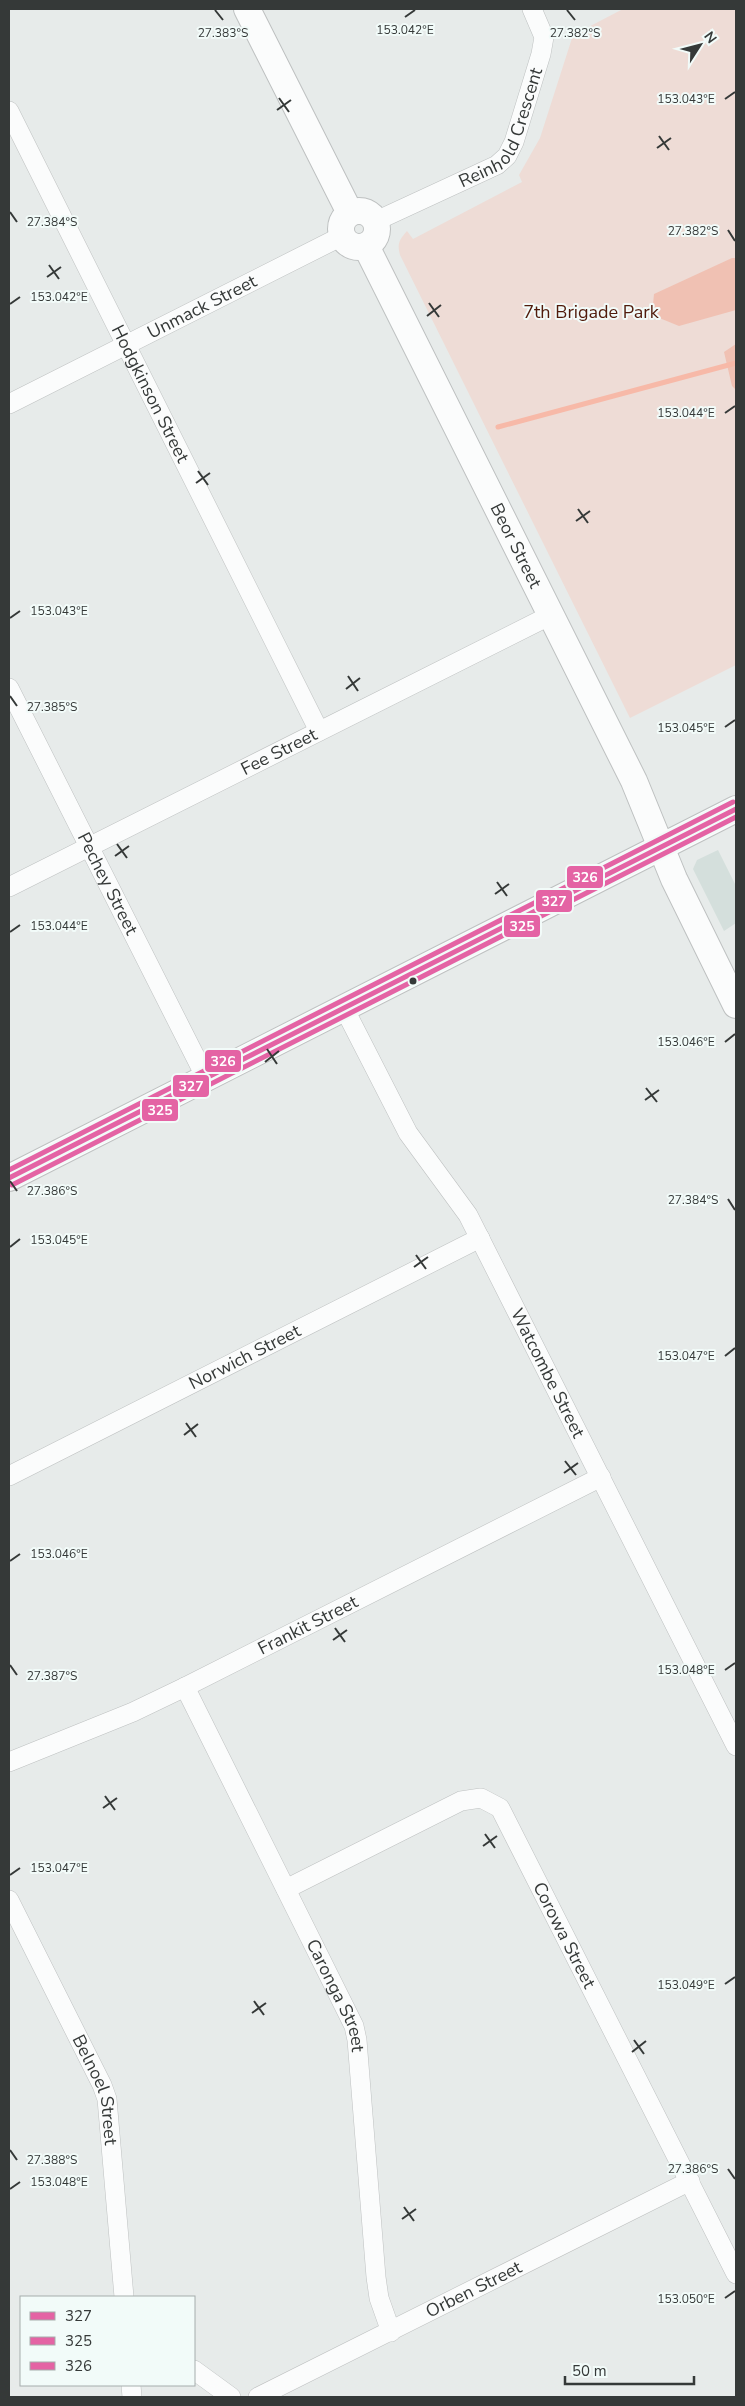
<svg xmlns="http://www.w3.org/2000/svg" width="745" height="2406" viewBox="0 0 745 2406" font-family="'Nunito Sans',sans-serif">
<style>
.built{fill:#d4dfdc}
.green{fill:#eedcd6}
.forest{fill:#f0c1b3}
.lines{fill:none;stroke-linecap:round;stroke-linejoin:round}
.stream{stroke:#f7b9a8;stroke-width:5}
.street-casing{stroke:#bec1c1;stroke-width:20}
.secondary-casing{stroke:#bec1c1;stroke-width:28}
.street{stroke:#fbfcfc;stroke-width:19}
.secondary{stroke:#fbfcfc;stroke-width:26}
.bus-1-casing{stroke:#f2fbf9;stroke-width:9}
.bus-2-casing{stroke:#f2fbf9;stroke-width:9}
.bus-3-casing{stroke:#f2fbf9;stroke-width:9}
.bus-1{stroke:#e463a4;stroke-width:5}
.bus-2{stroke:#e463a4;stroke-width:5}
.bus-3{stroke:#e463a4;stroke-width:5}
.ticks{fill:none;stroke:#353938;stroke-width:2}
.bus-dot{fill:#353938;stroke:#f2fbf9;stroke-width:2}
.labels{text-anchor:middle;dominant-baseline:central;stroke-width:4;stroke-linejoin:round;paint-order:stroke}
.street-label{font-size:18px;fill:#353938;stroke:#f2fbf9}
.park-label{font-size:18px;fill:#511b0b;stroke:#f2fbf9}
.ticks-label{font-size:12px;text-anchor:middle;fill:#353938;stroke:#f2fbf9;stroke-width:4;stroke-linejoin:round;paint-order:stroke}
.line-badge{stroke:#f2fbf9;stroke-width:2}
.badge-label{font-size:14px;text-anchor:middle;font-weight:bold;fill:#fff}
</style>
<rect width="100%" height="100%" fill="#e7ebea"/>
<path class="built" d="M718,850L736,886V923L724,931L693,869L697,860Z"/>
<path class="green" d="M623,9H736V665L630,718L400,255C397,244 399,240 407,231L413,239L522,182L519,175L540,138L573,35Z"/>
<path class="forest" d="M732,258H736V310L679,326L652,315L654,294Z
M736,344V390L732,386L724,352Z"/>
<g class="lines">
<path class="stream" d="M498,427L736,363"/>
<defs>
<g id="street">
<path id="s1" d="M9,111L319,731"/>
<path id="s2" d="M376,221L497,165L507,156L514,142L541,54L544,37L532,9"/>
<path id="s3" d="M9,404L342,236"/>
<path id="s4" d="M9,688L206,1078"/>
<path id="s5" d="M9,887L551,615"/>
<path id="s6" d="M344,1008L408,1133L468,1215L736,1746"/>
<path id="s7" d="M9,1476L480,1238"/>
<path id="s8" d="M185,1687L354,2026L357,2040L376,2277L379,2298L391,2332"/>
<path id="s9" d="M9,1762L133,1712L185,1687L601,1477"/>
<path id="s10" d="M286,1889L461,1801L481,1798L500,1808L736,2274"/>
<path id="s11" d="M9,1900L102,2085L107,2099L124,2297"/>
<path d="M194,2370L231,2397"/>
<path d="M131,2385L132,2397"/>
<path id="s12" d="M258,2397L690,2181"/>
</g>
<g id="secondary">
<path d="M247,9L350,213"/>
<circle cx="359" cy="229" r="18"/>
<path id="s13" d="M366,246L634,781L674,879L736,1005"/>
<path d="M9,1178L736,809"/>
</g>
</defs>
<use href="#street" class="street-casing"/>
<use href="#secondary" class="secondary-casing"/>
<use href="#street" class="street"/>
<use href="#secondary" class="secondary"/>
<defs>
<path id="bus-1" d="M9,1178L736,809"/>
<path id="bus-2" d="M12,1185L736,817"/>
<path id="bus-3" d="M9,1170L733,802"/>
</defs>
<use href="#bus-1" class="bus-1-casing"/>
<use href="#bus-2" class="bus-2-casing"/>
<use href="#bus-3" class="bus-3-casing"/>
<use href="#bus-1" class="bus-1"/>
<use href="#bus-2" class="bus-2"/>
<use href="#bus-3" class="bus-3"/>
</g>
<path class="ticks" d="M215,10L223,20M567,10L575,20M405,17L415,10M279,98L289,112M725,99L735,92M277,110L291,100M659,136L669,150M657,148L671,138M10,212L17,222M728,230L735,241M49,265L59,279M47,277L61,267M429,303L439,317M10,304L20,297M427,316L441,305M725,413L735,406M198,471L208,485M196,483L210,473M578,509L588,523M576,521L590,511M10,618L20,611M348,676L358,691M346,689L360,678M10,696L17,706M725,727L735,720M117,844L127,858M115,856L129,846M497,882L507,896M495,894L509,884M10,932L20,925M725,1042L735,1034M267,1049L277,1064M265,1062L279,1051M646,1088L657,1102M645,1100L659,1090M10,1181L17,1191M728,1199L735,1210M10,1247L20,1239M416,1255L426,1269M414,1267L428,1257M725,1356L735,1348M186,1423L196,1437M184,1435L198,1424M565,1461L576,1475M564,1473L578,1463M10,1561L20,1554M335,1628L345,1642M333,1640L347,1630M10,1665L17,1675M725,1670L735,1663M105,1796L115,1810M103,1808L117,1798M485,1834L495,1848M483,1846L497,1836M10,1875L20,1868M725,1984L735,1977M254,2001L264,2015M252,2013L266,2003M634,2040L644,2054M632,2052L646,2041M10,2150L17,2160M728,2169L735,2179M10,2189L20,2182M404,2207L414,2221M402,2219L416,2209M725,2298L735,2291"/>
<circle class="bus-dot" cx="413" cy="981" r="4.5"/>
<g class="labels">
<g class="street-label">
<text stroke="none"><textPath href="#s2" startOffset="166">Reinhold Crescent</textPath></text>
<text stroke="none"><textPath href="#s3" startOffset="216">Unmack Street</textPath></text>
<text stroke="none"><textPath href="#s1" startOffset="316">Hodgkinson Street</textPath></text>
<text stroke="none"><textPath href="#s13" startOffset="335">Beor Street</textPath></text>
<text stroke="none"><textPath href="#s5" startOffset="302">Fee Street</textPath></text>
<text stroke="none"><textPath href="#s4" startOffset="219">Pechey Street</textPath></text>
<text stroke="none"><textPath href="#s7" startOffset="264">Norwich Street</textPath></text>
<text stroke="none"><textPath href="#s6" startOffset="419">Watcombe Street</textPath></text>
<text stroke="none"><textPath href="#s9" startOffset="329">Frankit Street</textPath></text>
<text stroke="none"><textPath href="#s10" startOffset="380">Corowa Street</textPath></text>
<text stroke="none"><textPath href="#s8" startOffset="344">Caronga Street</textPath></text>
<text stroke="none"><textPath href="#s11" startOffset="210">Belnoel Street</textPath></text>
<text stroke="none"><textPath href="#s12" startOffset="241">Orben Street</textPath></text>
</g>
<g class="park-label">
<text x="591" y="312">7th Brigade Park</text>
</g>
</g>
<g class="ticks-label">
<text x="405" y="34">153.042°E</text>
<text x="223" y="37">27.383°S</text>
<text x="575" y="37">27.382°S</text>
<text x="686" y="103">153.043°E</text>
<text x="52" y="226">27.384°S</text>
<text x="693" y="235">27.382°S</text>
<text x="59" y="301">153.042°E</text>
<text x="686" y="417">153.044°E</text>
<text x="59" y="615">153.043°E</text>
<text x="52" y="711">27.385°S</text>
<text x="686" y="732">153.045°E</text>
<text x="59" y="930">153.044°E</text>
<text x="686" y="1046">153.046°E</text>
<text x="52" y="1195">27.386°S</text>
<text x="693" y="1204">27.384°S</text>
<text x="59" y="1244">153.045°E</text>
<text x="686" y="1360">153.047°E</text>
<text x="59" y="1558">153.046°E</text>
<text x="686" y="1674">153.048°E</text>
<text x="52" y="1680">27.387°S</text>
<text x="59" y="1872">153.047°E</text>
<text x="686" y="1989">153.049°E</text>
<text x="52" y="2164">27.388°S</text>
<text x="693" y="2173">27.386°S</text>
<text x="59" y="2186">153.048°E</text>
<text x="686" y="2303">153.050°E</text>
</g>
<g class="line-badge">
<rect x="566" y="865" width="38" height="24" rx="5" fill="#e463a4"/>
<rect x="535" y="889" width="38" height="24" rx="5" fill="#e463a4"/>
<rect x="503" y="914" width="38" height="24" rx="5" fill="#e463a4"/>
<rect x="204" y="1049" width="38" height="24" rx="5" fill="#e463a4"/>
<rect x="172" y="1074" width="38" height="24" rx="5" fill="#e463a4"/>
<rect x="141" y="1098" width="38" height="24" rx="5" fill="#e463a4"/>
</g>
<g class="badge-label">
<text x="585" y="882">326</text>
<text x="554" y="906">327</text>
<text x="522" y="931">325</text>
<text x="223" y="1066">326</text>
<text x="191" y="1091">327</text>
<text x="160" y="1115">325</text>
</g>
<rect width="745" height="2406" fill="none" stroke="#353938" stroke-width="20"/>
<rect x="20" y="2296" width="175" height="90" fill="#f2fbf9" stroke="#a6adac"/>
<rect x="30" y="2312" width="25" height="8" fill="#e463a4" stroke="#a6adac"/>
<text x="65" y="2321" font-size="15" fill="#353938">327</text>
<rect x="30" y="2337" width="25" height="8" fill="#e463a4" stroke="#a6adac"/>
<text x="65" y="2346" font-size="15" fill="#353938">325</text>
<rect x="30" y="2362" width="25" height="8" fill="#e463a4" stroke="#a6adac"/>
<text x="65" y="2371" font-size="15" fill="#353938">326</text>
<g transform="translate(700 45) rotate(54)" stroke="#f2fbf9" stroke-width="4" paint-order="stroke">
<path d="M0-4L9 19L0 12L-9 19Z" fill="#353938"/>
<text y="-8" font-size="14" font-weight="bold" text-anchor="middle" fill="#353938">N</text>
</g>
<path d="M565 2376v8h129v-8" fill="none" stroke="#353938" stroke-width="2.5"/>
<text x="572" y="2376" font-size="15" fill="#353938" stroke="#f2fbf9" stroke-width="4" paint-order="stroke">50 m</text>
</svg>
